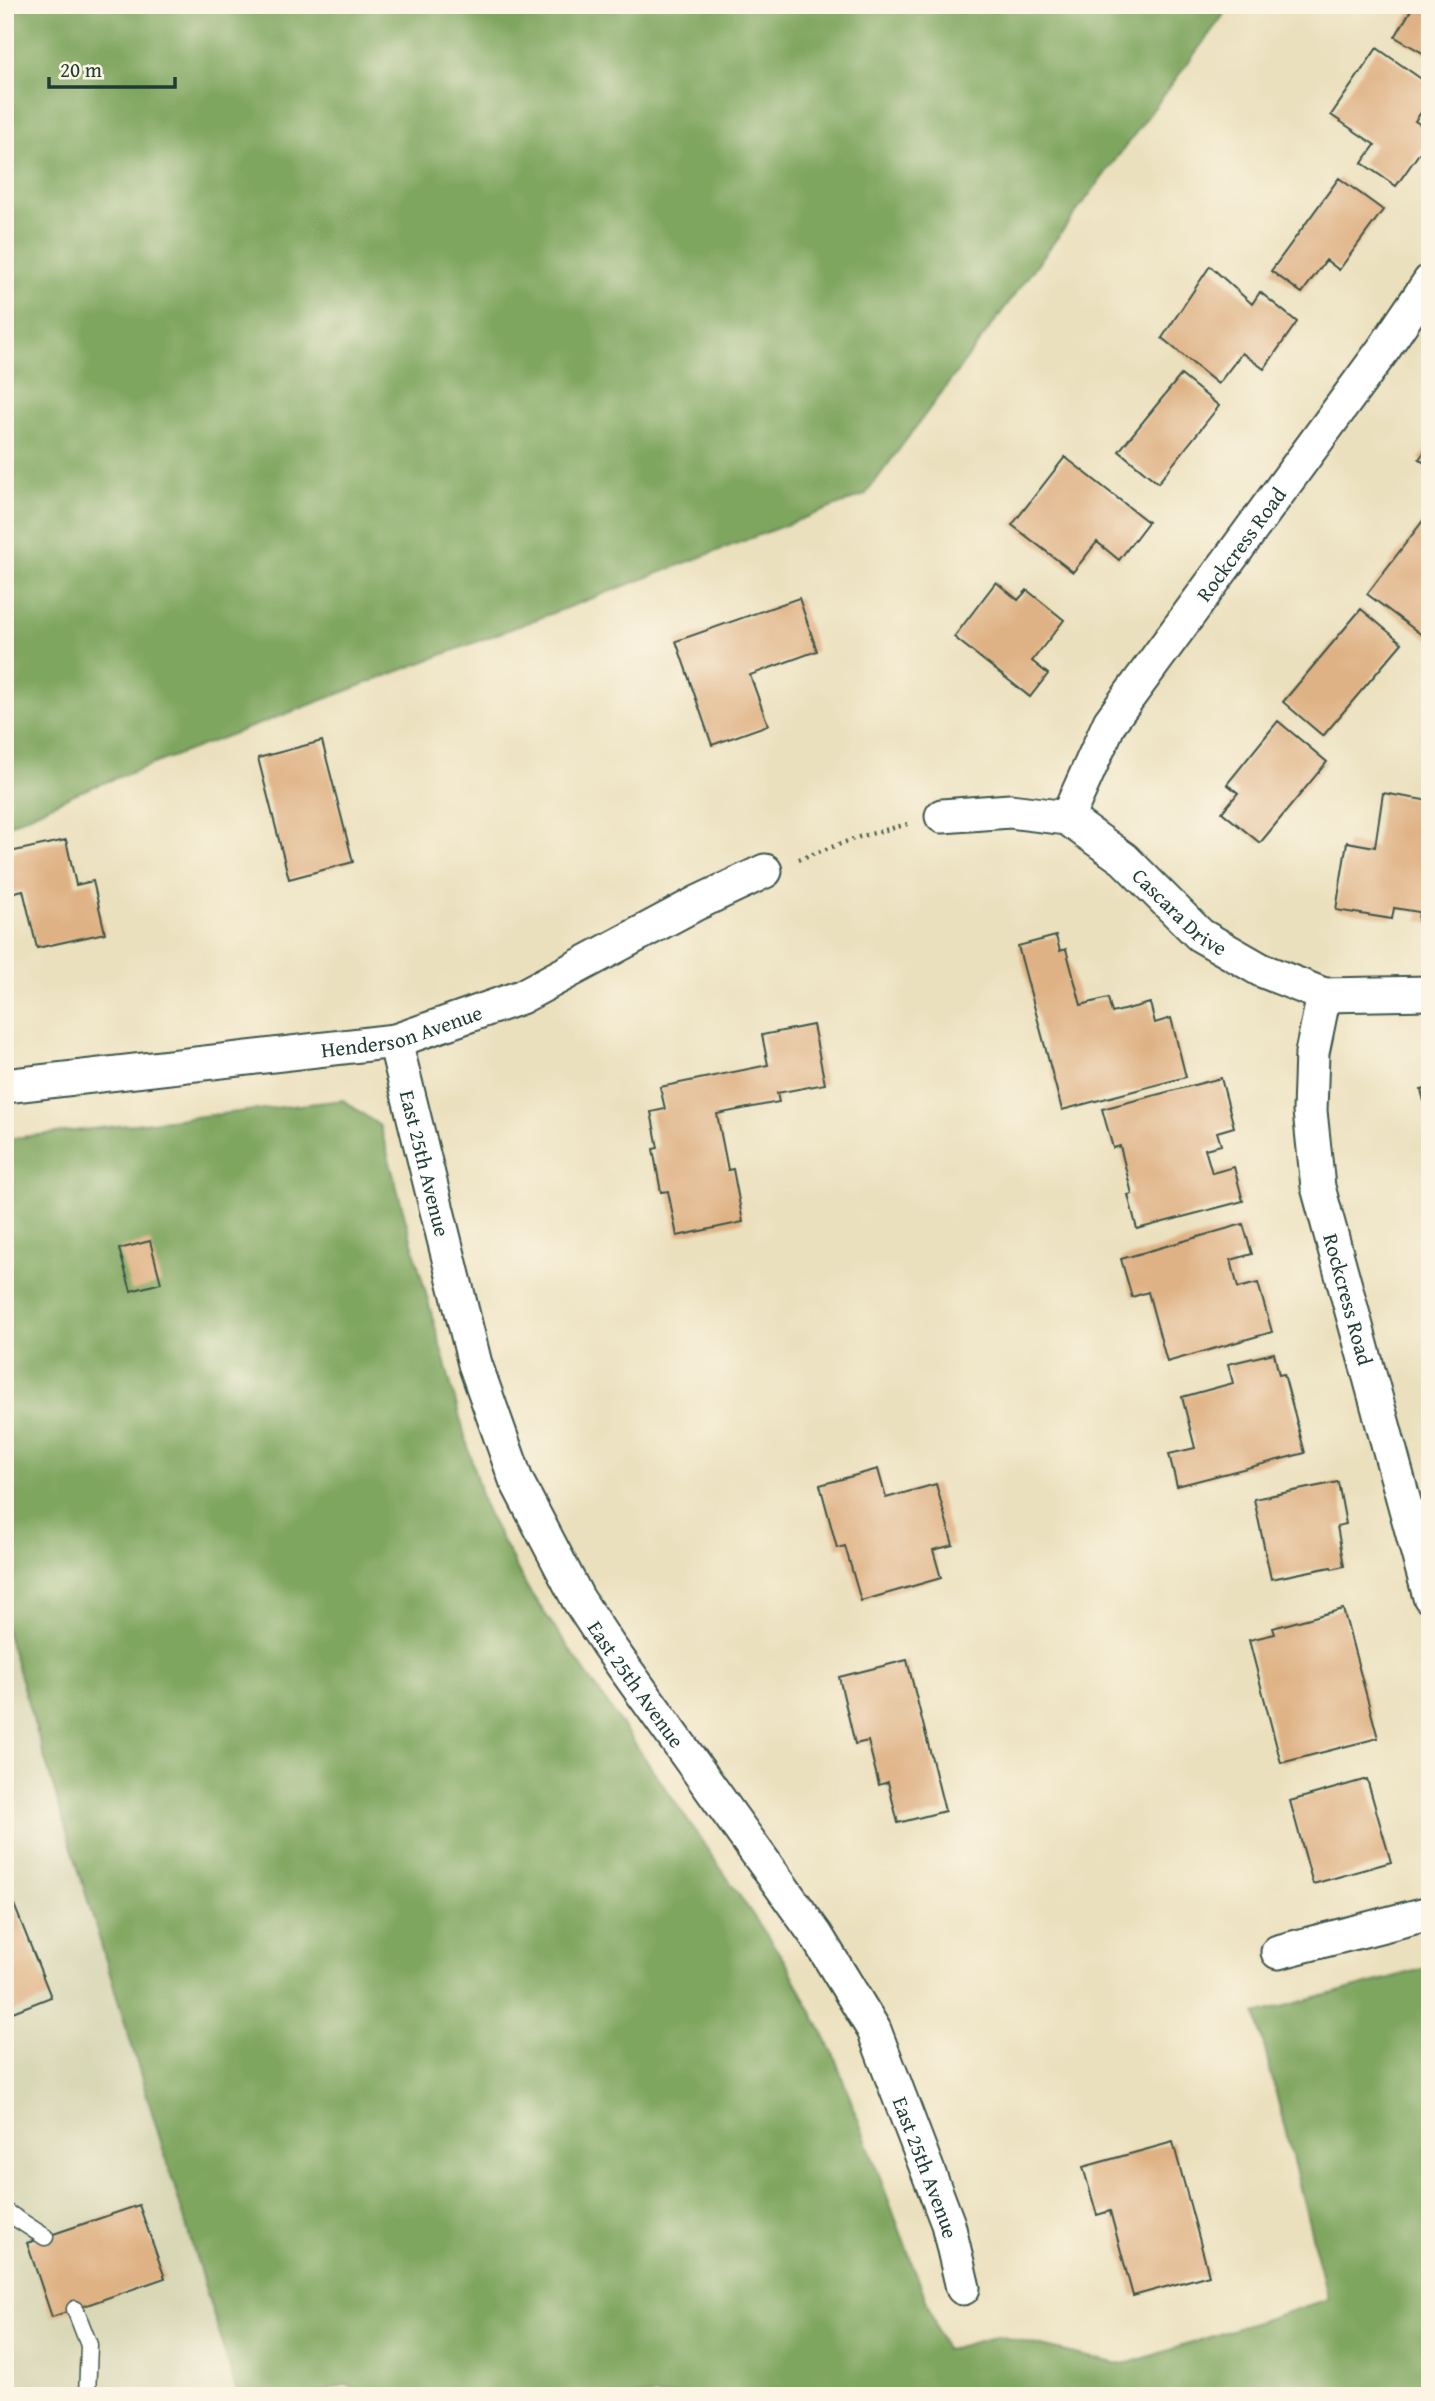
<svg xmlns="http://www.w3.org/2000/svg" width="1435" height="2401" viewBox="0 0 1435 2401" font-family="'Gentium Book Plus',serif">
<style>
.built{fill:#d8d7b6}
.forest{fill:#7fa65e;stroke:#4f7249;stroke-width:2}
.building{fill:#dfb285}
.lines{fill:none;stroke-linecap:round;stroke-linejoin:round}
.service-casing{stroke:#3e5549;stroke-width:19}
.minor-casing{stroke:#3e5549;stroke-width:37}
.path{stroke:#3e5549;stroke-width:4.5;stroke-dasharray:2 5;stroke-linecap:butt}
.service{stroke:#fff;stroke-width:16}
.minor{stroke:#fff;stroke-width:33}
.labels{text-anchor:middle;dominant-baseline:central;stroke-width:5;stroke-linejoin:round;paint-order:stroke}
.street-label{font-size:21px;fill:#1f3d34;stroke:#fcf5e5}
</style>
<rect width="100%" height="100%" fill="#fcf5e5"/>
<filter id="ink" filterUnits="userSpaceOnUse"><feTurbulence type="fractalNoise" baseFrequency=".0143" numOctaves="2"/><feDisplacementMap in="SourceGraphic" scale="14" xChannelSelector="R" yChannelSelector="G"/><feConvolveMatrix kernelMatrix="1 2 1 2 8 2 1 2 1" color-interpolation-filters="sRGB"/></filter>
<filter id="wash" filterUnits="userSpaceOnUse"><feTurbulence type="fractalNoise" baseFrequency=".00686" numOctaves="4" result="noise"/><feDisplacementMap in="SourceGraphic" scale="28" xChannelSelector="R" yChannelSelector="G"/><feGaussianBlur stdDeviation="1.57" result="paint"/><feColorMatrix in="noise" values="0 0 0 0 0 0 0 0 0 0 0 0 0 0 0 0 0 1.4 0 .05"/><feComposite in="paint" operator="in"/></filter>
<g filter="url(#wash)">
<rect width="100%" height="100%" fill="#ebe0bd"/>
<path class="built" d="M5,1627L238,2396H5Z"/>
<path class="forest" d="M5,5H1231L865,495L74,794L5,827Z
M343,1100L380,1126L485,1509L528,1589L788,1966L833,2053L945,2350L998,2336L1123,2365L1328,2299L1256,2014L1430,1967V2396H365L347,2384L313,2396H238L5,1627V1139Z"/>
<g id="blocks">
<path class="building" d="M1414,5H1430L1428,56L1395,37Z
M1377,48L1430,85V100L1415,121L1430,131V138L1396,186L1362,163L1375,145L1331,115Z
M1339,178L1383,210L1339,270L1326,260L1302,293L1271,271Z
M1210,266L1252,304L1260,292L1297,322L1264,369L1242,353L1218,384L1162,338Z
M1181,375L1219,406L1158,483L1119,451Z
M1430,445V467L1419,459Z
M1065,457L1148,522L1119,560L1097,542L1073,572L1012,525Z
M1425,518L1430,521V641L1367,594Z
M996,582L1018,600L1027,590L1064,620L1032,661L1048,674L1030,697L954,637Z
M799,598L817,651L750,675L768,725L712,745L676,641Z
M1361,609L1402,643L1323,736L1283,702Z
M1278,721L1327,762L1260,843L1222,812L1238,793L1227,784Z
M322,741L353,862L289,879L258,758Z
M1383,793L1430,801V923L1418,921L1419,912L1394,908L1392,919L1336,910L1347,842L1375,847Z
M66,840L76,885L93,881L105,933L37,948L23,890L11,893L5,867V853Z
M1056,936L1060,951L1066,949L1081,1005L1108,998L1112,1013L1150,1003L1155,1023L1171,1018L1186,1077L1062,1110L1018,946Z
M813,1025L825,1084L777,1093L779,1102L717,1114L728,1170L733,1169L743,1222L677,1236L668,1191L661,1192L653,1149L658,1148L651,1112L665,1109L660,1087L768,1065L762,1035Z
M1221,1078L1234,1127L1217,1132L1221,1145L1205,1149L1212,1173L1234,1167L1243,1201L1137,1229L1128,1195L1132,1194L1120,1146L1113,1148L1102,1109Z
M1430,1088V1119H1429L1421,1090Z
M1243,1224L1252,1254L1231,1260L1238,1288L1258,1283L1272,1332L1167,1362L1148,1292L1132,1297L1121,1259Z
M150,1241L161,1283L131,1291L119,1249Z
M1274,1353L1279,1375L1284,1374L1305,1453L1177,1486L1169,1454L1195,1448L1182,1397L1233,1383L1228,1364Z
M878,1469L886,1498L936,1484L953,1545L933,1550L941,1578L861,1601L845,1546L837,1548L820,1485Z
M1338,1482L1346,1524L1337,1526L1344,1566L1332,1569L1331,1567L1271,1579L1254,1499Z
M1343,1609L1378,1738L1281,1763L1249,1640L1275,1634L1273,1628Z
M907,1660L945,1811L898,1823L888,1782L879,1785L868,1741L855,1744L839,1677Z
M1367,1779L1391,1862L1313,1884L1290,1801Z
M5,1882L51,1997L5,2015Z
M1173,2142L1209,2275L1133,2296L1110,2211L1097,2215L1083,2167Z
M139,2205L165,2278L52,2317L27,2243Z"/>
</g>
</g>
<g filter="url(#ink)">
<use href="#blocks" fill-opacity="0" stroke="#3e5549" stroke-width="2"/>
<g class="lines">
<defs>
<path id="service" d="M5,2211L45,2237
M75,2309L89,2345L87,2396"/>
<g id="minor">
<path id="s1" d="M942,816L1010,811L1067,818L1124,859L1200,935L1261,970L1324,995L1430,993"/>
<path id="s2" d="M1067,818L1110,722L1383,350L1430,281"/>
<path id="s3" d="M1324,995L1312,1053L1310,1111L1318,1187L1430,1597"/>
<path id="s4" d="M395,1041L475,1364L516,1480L578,1599L608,1645L816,1935L874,2030L948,2224L963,2288"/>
<path id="s5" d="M5,1086L395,1041L521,997L697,903L765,871"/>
<path d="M1278,1952L1430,1913"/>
</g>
</defs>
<use href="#service" class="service-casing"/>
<use href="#minor" class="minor-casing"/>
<path class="path" d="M799,859L859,837L908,824"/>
<use href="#service" class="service"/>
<use href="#minor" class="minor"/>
</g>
</g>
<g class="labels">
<g class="street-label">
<text stroke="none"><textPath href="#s2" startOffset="326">Rockcress Road</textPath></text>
<text stroke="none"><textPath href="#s1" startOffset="273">Cascara Drive</textPath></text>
<text stroke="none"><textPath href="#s5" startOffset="401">Henderson Avenue</textPath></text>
<text stroke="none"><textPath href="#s4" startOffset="126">East 25th Avenue</textPath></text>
<text stroke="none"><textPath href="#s3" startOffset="310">Rockcress Road</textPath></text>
<text stroke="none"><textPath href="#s4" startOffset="693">East 25th Avenue</textPath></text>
<text stroke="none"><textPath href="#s4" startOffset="1260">East 25th Avenue</textPath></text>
</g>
</g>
<rect width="1435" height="2401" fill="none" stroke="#fcf5e5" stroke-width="28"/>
<path d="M49 77v10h126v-10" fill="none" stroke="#1f3d34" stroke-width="3.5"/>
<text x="60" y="77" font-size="21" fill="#1f3d34" stroke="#fcf5e5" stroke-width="5" paint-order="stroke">20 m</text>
</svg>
